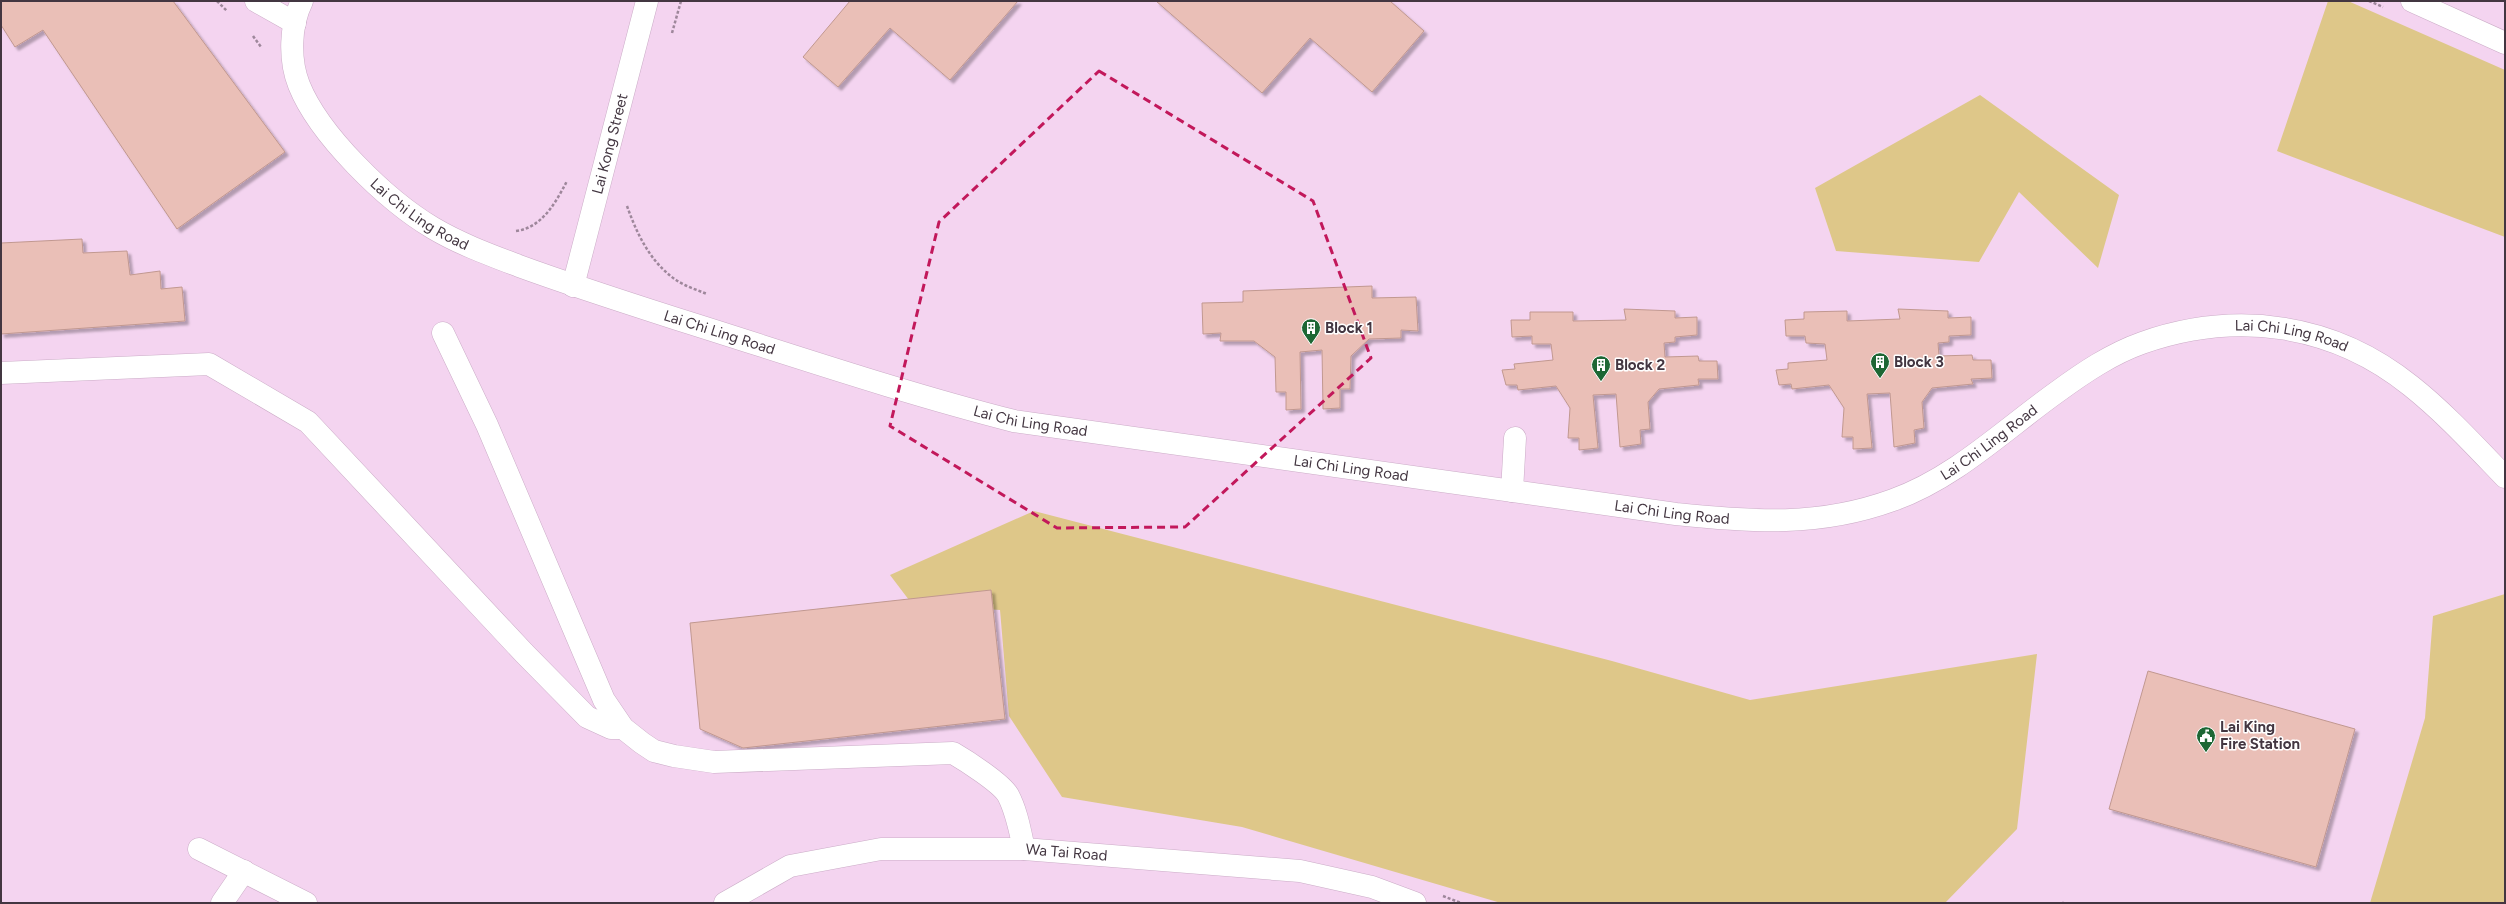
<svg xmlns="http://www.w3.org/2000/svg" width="2506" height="904" viewBox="0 0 2506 904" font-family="Figtree,sans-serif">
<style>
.green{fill:#dec789}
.building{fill:#eabfb7;stroke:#c19890;filter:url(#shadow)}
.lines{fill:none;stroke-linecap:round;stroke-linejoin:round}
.minor-casing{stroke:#cbacc7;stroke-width:23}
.path{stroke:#9e879b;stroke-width:2.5;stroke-dasharray:3 2;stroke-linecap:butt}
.minor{stroke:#fff;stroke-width:22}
.marked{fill:none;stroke:#c2185b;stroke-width:3;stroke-dasharray:8 5;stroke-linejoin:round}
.labels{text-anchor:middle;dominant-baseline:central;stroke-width:3;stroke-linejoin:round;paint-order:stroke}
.street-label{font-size:15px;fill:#433641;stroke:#fff}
.poi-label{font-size:15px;font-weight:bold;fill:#433641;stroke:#fff;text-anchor:start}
</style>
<defs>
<filter id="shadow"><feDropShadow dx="3.5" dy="3.5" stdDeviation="1" flood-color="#0004"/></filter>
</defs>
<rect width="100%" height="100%" fill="#f4d4f0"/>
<path class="green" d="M2328,1H2348L2505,70V237L2277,151Z
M1980,95L2119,195L2098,268L2019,192L1979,262L1836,251L1815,188Z
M1034,511L1612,661L1750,700L2037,654L2017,829L1945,903H1501L1242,827L1062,797L1009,716L1000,610L912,604L890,575Z
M2505,594V903H2370L2425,718L2433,616Z"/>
<path class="building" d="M1,1H173L285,152L177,229L43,30L15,47L1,25Z
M850,1H1018L950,80L890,28L838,87L803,57Z
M1156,1H1390L1424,31L1372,92L1310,38L1262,93Z
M82,239L83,253L127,251L130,275L160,271L161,289L182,287L185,321L1,334V243Z
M1372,286V298L1416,297L1418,331L1401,330V338L1369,339L1351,356L1350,389H1340V408L1323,409L1322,350L1300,352L1301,409L1286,410V392H1276L1275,357L1254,341H1220L1221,333L1203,334L1202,303L1243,302V291Z
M1624,309L1675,311V318L1697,317V335L1675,337V342L1664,343L1665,357L1698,356L1699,361H1717L1718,379H1698L1699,385L1659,389L1648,402L1650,429L1640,430L1641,444L1620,447L1616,394L1593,395L1598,448L1579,450V438H1568L1570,408L1556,386L1518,390L1517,385H1506L1502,370L1515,369L1514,364L1553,360L1551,344H1532V336L1512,337L1511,320H1530V312H1573V321L1626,320Z
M1898,309L1948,311V318L1971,317V335L1949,336V342L1938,343L1939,356L1972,355L1973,360H1991L1992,378L1971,379L1973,384L1932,388L1922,402L1924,428L1914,430L1915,443L1894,447L1890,393L1867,394L1872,448L1853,449V437H1842L1844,408L1829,385L1792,389L1791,384L1779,385L1776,370L1788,369V363L1827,360L1825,344L1806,343L1805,336H1786L1785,320L1804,319V312L1847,311V321L1900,319Z
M991,590L1005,719L743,748L700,729L690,623Z
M2148,671L2355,729L2316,867L2109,809Z"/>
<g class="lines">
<defs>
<g id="minor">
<path d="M256,1L295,23"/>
<path id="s1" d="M302,1C290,25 289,60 299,85C319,135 386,200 433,228C460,244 490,255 519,266C571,285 624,302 677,319C789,354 900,392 1014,421L1676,514C1753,522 1819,527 1893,500C1955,478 2005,429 2057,392C2083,373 2111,354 2142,343C2236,310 2333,323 2411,386C2445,413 2475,446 2505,477"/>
<path d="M2412,1L2505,43"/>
<path id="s2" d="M573,286L647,1"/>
<path d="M443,333L487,425L604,700L623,728L642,743L654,751L674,756L714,762L953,753C965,760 1001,783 1008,795C1017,812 1020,831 1024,849"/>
<path d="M1,373L209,364L308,422L524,653L587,717L611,728H623"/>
<path d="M1512,491L1515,438"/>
<path d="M199,849L306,903"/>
<path d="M222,903L244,871"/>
<path id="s3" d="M725,903L790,866L881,849H1024L1300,871L1372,887L1415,903"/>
</g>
</defs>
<use href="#minor" class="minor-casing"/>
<path class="path" d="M217,1L227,11
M2369,1L2383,7
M672,33L681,1
M253,36L261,47
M627,206C637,234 650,262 676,280C685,286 697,290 707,294
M516,231C542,228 556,202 567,181
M1443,896L1461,903
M2062,903H2064"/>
<use href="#minor" class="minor"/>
</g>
<path class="marked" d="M1099,71L1313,201L1371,358L1185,527L1057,528L890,426L939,222Z"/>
<defs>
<symbol id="building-pin" viewBox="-11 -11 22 30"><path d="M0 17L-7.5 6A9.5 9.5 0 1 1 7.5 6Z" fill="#1d6734" stroke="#fff"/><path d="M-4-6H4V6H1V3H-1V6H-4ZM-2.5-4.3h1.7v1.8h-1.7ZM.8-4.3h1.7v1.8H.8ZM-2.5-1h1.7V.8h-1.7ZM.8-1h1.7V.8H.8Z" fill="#fff"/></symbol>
<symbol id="civic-pin" viewBox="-11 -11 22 30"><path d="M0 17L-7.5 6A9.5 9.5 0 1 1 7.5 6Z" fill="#1d6734" stroke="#fff"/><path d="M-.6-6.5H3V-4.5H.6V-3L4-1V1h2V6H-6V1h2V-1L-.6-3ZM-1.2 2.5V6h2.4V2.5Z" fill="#fff"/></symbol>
</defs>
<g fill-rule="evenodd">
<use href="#building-pin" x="1300" y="317" width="22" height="30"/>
<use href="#building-pin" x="1869" y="351" width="22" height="30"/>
<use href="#building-pin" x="1590" y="354" width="22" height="30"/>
<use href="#civic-pin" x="2195" y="725" width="22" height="30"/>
</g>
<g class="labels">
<g class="street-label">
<text stroke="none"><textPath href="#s2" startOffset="147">Lai Kong Street</textPath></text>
<text stroke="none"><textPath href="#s1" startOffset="266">Lai Chi Ling Road</textPath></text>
<text stroke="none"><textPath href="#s1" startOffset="590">Lai Chi Ling Road</textPath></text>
<text stroke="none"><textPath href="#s1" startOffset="2234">Lai Chi Ling Road</textPath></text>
<text stroke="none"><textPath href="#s1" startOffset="914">Lai Chi Ling Road</textPath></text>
<text stroke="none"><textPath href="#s1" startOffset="1898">Lai Chi Ling Road</textPath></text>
<text stroke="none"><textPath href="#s1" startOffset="1238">Lai Chi Ling Road</textPath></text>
<text stroke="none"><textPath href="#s1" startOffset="1562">Lai Chi Ling Road</textPath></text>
<text stroke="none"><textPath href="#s3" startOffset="353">Wa Tai Road</textPath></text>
</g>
<g class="poi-label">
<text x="1325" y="328">Block 1</text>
<text x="1894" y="362">Block 3</text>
<text x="1615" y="365">Block 2</text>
<text x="2220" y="727">Lai King<tspan x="2220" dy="17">Fire Station</tspan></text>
</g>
</g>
<rect width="2506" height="904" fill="none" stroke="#433641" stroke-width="4"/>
</svg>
